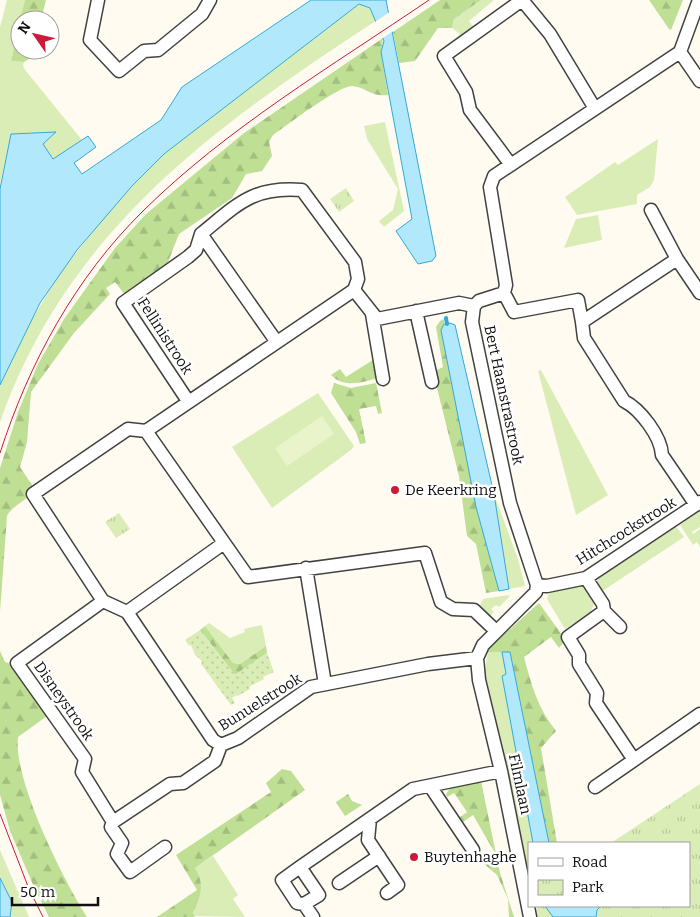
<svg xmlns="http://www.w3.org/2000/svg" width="700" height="917" viewBox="0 0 700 917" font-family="Bitter,serif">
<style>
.grass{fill:#daedb7}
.forest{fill:url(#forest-firs)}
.park{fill:url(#park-tufts)}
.garden{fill:url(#garden-dots)}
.pitch{fill:#eaf4ca}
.water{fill:#b2e8fb;stroke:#33a9d8}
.pier{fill:#fffbf1}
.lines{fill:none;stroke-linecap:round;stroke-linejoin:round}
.stream{stroke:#33a9d8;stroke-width:4}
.street-casing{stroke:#424242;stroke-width:15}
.street{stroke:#fff;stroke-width:12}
.tram{stroke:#cb1b39;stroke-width:1}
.poi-dot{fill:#cb1b39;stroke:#fff;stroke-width:2}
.labels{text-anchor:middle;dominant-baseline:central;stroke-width:5;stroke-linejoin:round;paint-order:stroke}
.street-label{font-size:15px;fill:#0f0f0f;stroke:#fff}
.poi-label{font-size:15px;fill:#0f0f0f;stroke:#fff;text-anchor:start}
</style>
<defs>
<pattern id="forest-firs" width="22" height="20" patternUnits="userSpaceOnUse" patternTransform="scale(1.25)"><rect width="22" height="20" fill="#bfdf95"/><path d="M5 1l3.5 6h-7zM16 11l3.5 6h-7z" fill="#a3be7f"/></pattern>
<pattern id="park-tufts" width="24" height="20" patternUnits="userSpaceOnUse" patternTransform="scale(1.25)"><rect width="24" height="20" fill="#daedb7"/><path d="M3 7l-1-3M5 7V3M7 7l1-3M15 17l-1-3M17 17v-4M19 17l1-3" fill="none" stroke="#baca9c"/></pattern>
<pattern id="garden-dots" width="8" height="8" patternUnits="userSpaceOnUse" patternTransform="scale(1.25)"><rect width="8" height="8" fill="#daedb7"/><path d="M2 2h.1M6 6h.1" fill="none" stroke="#baca9c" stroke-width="1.8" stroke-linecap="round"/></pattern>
</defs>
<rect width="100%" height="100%" fill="#fffbf1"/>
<path class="grass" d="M7,0H25L11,61L24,62L23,66L26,71L82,140L53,159L43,144L56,132L11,134L0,184V27Z
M481,0H494L469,21L475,29L455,41L460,34L452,28L454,19Z
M359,4L368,6L377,20C214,127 68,230 0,422V385L25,331L60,273L115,204L164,154Z
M385,122L404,211L384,227L379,221L393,210L398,189L367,139L364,126Z
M658,139L654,180L650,187L637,195V204L577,215L565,197L615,162L618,165Z
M598,215L602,240L564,248L576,219Z
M541,370L608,495L576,515L538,371Z
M318,393L354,446L351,450L272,508L232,447Z
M494,494L518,559L525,586L509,589Z
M700,508V527L692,532L693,534L700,529V547L697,542L693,545L680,525L684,522L683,520Z
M675,525L684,537L601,592L596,584L598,577Z
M579,586L584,588L594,603L591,612L565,629L547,599L550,591Z
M509,595L510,596L499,607L496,605L491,609L494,612L489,617L479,607L483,599Z
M209,623L230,638L245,632L244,629L262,625L266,646L240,664L233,663L205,626Z
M488,652H502L506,674L502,676L533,843H529V877L484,675Z
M0,850L29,917H10L12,902L0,878Z
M213,856L238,895L233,899L245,917L194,916L193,913C200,900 204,880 195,868Z"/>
<path class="forest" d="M25,0H46L41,20H20Z
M440,0H481L454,19L452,28H438L415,61L399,63L393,32Z
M649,0H683L671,30L669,29Z
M20,21V50H43L24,62L11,61Z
M383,38L381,52L388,95C370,97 366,87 352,86C338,86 286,126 273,135L269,142L272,156L262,171L246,174L232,198L179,234L168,262L125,295L115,282L106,288L110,294L74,333L31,392L27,442L20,467L34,488C28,502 13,504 7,516L0,612V468L18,412L38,364L64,319L115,248L146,214L244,133Z
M444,319V324L441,330L476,507L499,591L486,593L476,544L467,536L459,476L433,372L443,367L436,327L440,321Z
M376,358L380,377C365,382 344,389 331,375L340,369L346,377Z
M334,383L351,388L376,383L382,413L378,414L376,406L359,409L366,443L360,444L356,432L331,393Z
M539,603L562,635L563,643L559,648L551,637L524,657C531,684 538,709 556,731L541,748L557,843H549L510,652H488L489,648Z
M205,626L233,663L240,664L266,646L267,653L235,675L200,630Z
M0,651L5,662L14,665L47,716L18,737C13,780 64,881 87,917H49L34,887L10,831L0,795Z
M282,769L291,771L305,790L195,868C205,883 201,897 193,913L195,917H157L197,890L176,855L271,792L266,783Z
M481,781L500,873L514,917H509L508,899L497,875L482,862L495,853L473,815L463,822L460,817L467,812L454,793L447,797L446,794L451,787Z
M348,794L352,801L362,805L345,816L336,802Z"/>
<path class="park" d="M346,188L354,201L339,212L330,199Z
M119,513L130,529L116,538L105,522Z
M700,784V917H537L536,909L539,906H689V843H611Z"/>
<path class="garden" d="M200,630L235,675L267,653L274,672L263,677L264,679L249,687L250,689L238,696L237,695L232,698L235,703L231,705L201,664L202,661L195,655L191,645L189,646L185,640Z"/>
<path class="pitch" d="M322,416L334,434L287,466L275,448Z"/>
<path class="water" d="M311,0H386L436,256L432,261L418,264L396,231L412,219L381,52L384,41L370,8L359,4L164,154L132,186L77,250L40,303L0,385V189L11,134L56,132L43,144L53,159L88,136L96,147L74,163L82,174L161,120L182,87Z
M450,323L455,325L494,494L509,589L499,591L476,507L441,330L444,324Z
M502,652H510L549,843H533L502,676L506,674Z
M0,878L12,902L10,917H0Z
M545,906H601L597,910L596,917H553Z"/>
<path class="pier" d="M391,11L395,30L381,39L375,22Z"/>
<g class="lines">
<path class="stream" d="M446,318L447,324"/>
<defs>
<path id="street" d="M98,0L90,40L119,71L144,51L158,50L202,14L210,0
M522,0L550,34L594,107
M680,52L699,0
M680,52L700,81
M511,165L470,110L466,92L444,56L522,0
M651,210L677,259L700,293
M201,234C237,205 252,186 302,190L355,262L358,279L354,290
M201,234L276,341
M504,293L514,312L578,300L582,322L677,259
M416,311L432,382
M372,314L383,379
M582,322L584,338L624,401C640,409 661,436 662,455L696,505
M188,401L123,303L188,257L196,250L201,234
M146,431L248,577L425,553L441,602L453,609L474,610L496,631
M146,431L354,290L377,319L459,303L474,306
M306,568L325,684
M586,578L603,604L604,611L568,637L579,655V664L597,693L596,703L634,760L700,714
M537,585L547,586L586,578L700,502
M103,601L127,612L213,740L221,745L238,738L311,687L428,664L477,658
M103,601L17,663L85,759L82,772L113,822L170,784L183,783L215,761L221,745
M103,601L33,494L128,429L146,431
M604,611L620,627
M127,612L224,543
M430,786L473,850
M595,787L634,760
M370,819L368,840L398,885L387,893
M113,822L111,827L122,843L117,854L130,872L165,847
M300,867L319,895L304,904L297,903L282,880L300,867L413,789L501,771
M339,883L379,856
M304,904L313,917
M530,917L501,771L479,680L477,658L483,645L536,592L537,585L510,503L472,322L474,306L479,301L504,293L506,285L490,187L494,176L680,52"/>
</defs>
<use href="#street" class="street-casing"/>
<use href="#street" class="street"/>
<path class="tram" d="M0,453C29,363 75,278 143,211C227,128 332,66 429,0
M0,814L29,889L43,917"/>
</g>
<g class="poi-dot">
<circle cx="395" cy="490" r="5"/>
<circle cx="414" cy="857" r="5"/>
</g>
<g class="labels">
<g class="street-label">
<text transform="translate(165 336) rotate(57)">Fellinistrook</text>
<text transform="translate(504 395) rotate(78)">Bert Haanstrastrook</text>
<text transform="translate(626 531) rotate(-32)">Hitchcockstrook</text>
<text transform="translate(64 701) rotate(55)">Disneystrook</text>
<text transform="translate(260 702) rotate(-32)">Bunuelstrook</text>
<text transform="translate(520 784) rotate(78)">Filmlaan</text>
</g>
<g class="poi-label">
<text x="405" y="490">De Keerkring</text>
<text x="424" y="857">Buytenhaghe</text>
</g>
</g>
<rect x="528" y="842" width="162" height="65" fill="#ffffff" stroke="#9f9f9f"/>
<rect x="538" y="858" width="25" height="8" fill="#ffffff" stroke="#9f9f9f"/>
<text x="572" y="867" font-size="15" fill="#0f0f0f">Road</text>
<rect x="538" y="880" width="25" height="15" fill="url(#park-tufts)" stroke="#9f9f9f"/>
<text x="572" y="892" font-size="15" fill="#0f0f0f">Park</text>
<g transform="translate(35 35) rotate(304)"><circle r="24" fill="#ffffff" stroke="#9f9f9f"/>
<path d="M0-4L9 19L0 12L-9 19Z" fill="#cb1b39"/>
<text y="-8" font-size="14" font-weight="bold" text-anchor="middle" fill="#0f0f0f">N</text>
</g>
<path d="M12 897v8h86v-8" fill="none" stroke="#0f0f0f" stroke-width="2.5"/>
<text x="20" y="897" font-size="15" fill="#0f0f0f" stroke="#ffffff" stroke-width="4" paint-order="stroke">50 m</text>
</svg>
